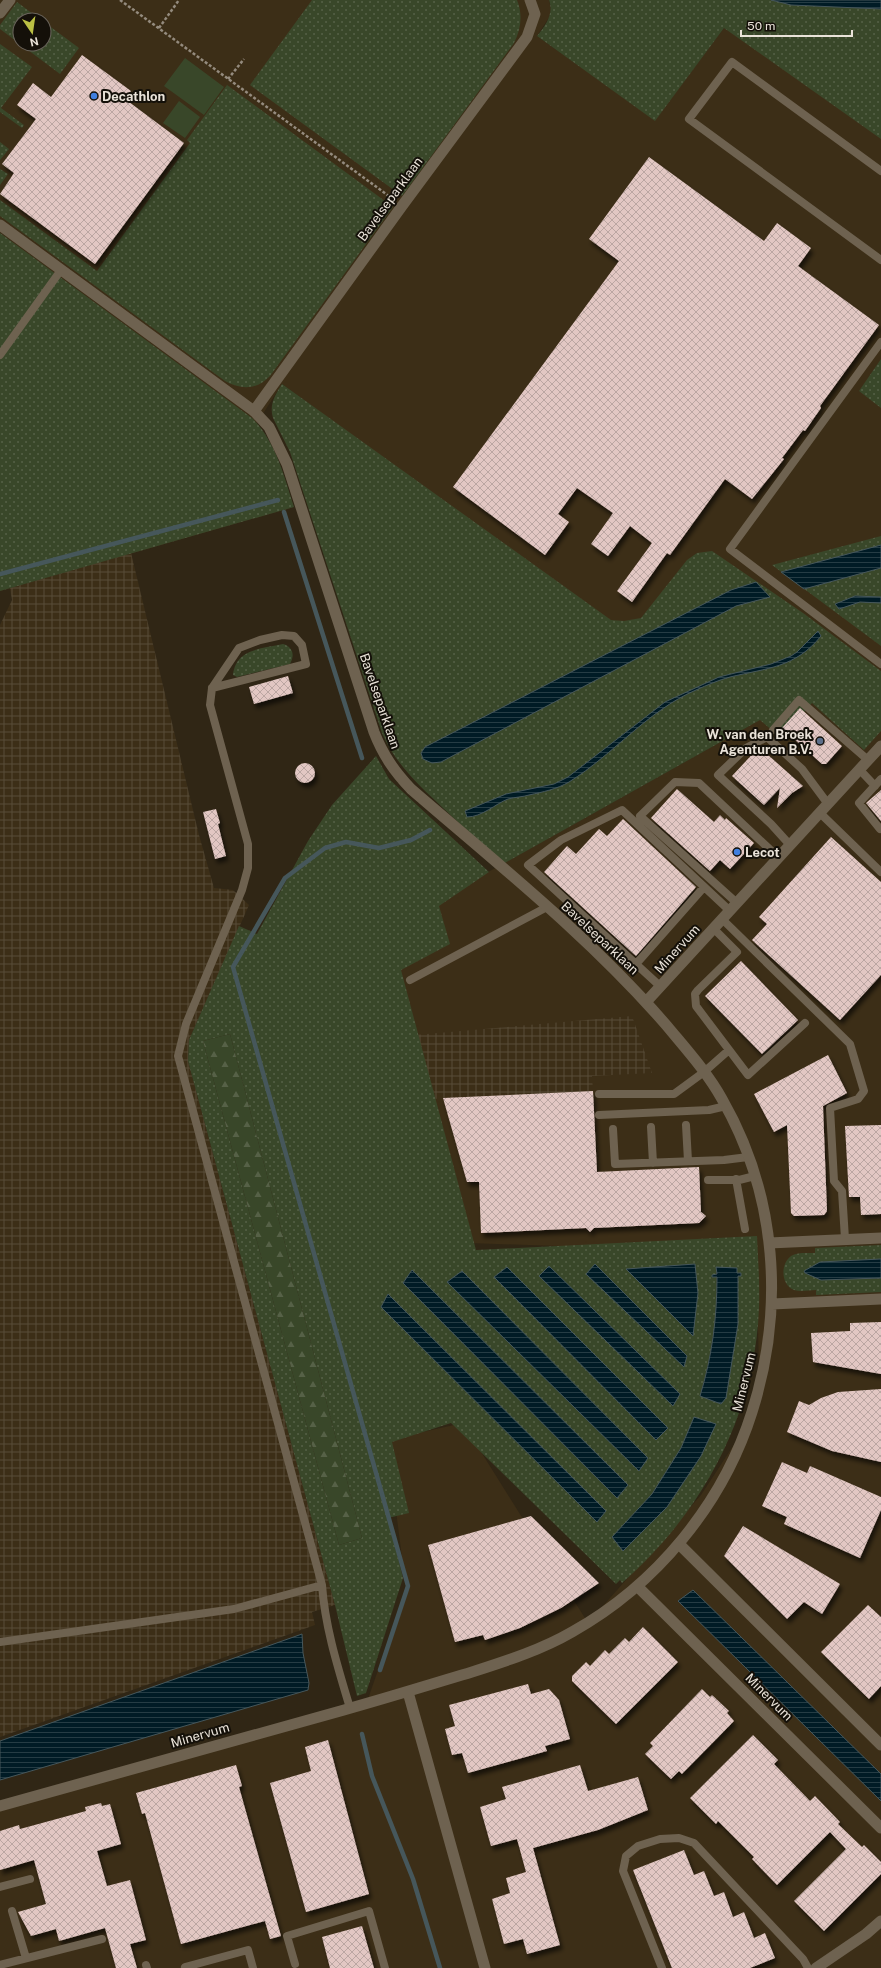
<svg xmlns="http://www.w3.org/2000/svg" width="881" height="1968" viewBox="0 0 881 1968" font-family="'Public Sans',sans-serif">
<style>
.built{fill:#3c2e17;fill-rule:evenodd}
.industrial{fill:url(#industrial-grid)}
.grass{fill:url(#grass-dots);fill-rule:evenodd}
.forest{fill:url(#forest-firs)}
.pitch{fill:#394729}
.water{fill:url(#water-rules);stroke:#46575b}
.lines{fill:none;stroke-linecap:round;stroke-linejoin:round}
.stream{stroke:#46575b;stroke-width:4.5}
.building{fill:url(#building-cross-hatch);filter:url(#shadow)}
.path{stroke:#948b7e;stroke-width:2.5;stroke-dasharray:3 2;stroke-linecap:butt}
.service{stroke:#6e6250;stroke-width:8}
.minor{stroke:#6e6250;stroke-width:11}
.tertiary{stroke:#6e6250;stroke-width:11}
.shop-dot{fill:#3f7fe0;stroke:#141009;stroke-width:1.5}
.service-dot{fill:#5c6f8a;stroke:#141009;stroke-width:1.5}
.labels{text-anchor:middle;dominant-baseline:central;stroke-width:4;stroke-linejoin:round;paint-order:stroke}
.poi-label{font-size:13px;font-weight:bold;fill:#eae3d9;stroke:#141009;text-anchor:start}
.street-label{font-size:13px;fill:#eae3d9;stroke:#141009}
</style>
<defs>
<pattern id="industrial-grid" width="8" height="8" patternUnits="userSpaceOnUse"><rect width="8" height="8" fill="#3c2e17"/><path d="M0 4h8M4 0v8" fill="none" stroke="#584c38"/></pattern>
<pattern id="grass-dots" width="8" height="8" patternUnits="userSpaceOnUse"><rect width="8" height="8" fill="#394729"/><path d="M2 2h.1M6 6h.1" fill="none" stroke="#566147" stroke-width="1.8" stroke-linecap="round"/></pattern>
<pattern id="forest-firs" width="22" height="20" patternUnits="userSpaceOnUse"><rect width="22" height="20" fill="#394729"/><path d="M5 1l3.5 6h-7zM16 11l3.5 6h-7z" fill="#566147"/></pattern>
<pattern id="water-rules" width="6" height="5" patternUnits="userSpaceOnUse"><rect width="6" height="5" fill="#001b25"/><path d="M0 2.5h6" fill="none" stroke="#253c44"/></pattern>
<pattern id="building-cross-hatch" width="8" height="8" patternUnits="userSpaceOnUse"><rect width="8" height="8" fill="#e2c7c3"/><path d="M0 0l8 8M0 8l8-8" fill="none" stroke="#bba6a2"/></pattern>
<filter id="shadow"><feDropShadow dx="2.5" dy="4.5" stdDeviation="2" flood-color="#0009"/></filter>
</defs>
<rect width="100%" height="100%" fill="#302615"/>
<path class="built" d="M0,0H549L551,9L550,16L537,36L655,120L724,28L881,9V1968H0V1803L368,1699L406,1589L387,1440L463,1423L588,1623L701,1495L760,1405L756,1253L469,1243L381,932L749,726L282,384L257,423L274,450L294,507L0,591ZM20,20H44V44H20Z"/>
<path class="industrial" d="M131,553L199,835L214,888L233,890L249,905L189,1040L188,1061L335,1605L312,1612L315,1625L0,1737V625L12,600L10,588Z
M632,1016L652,1073L592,1076L593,1091L432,1099L415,1035Z"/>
<path class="grass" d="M312,0H517C523,15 521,29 514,43L402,196L250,85Z
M549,0H771L791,5L881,9V139L724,28L655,121L537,36C546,25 554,14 549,0Z
M17,2L41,20H20V44H44V22L79,48L60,74L0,29V25Z
M0,44L32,67L1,108L24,125L22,128L0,112Z
M227,85L393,207L270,376C257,390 241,390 225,381L0,216V200L97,271L190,143L187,140Z
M0,142L9,149L0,160Z
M0,169L8,174L0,185Z
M0,233L252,418C276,442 284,476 294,507L0,591Z
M881,359V408L859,391Z
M282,384L611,620L624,621L641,618L687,560L697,553L712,551L803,613L881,671V731L864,750L812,703L781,738L760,720L503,864C483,846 464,827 444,809C419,785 396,765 382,733L290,452L273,418C269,405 275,395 282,384Z
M881,536V646L772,565Z
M283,644C293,647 295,655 290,664L237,677L233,675C236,648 262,649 283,644Z
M376,756L389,779L489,872L439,906L450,944L401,970L476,1250L757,1236C758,1260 760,1284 759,1308C755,1416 702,1513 622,1583L620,1580L616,1584L451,1423L392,1442L409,1513L388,1518L403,1578L366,1693L357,1696L335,1605L188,1061L189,1040L239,926L257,934L308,841L332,805ZM230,1034L362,1538L339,1545L203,1041ZM716,1268L741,1274V1276H738V1324L721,1404L700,1396C712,1354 719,1311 716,1268ZM694,1417L667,1507L623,1550L612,1537L652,1494L681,1448Z
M881,1245V1259L820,1262L805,1271L821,1280L881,1278V1292L816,1295V1290C809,1290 801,1292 794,1290C781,1285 780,1264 791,1256C797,1252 807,1253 815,1253V1248Z"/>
<path class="forest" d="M230,1034L362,1538L339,1545L203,1041Z"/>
<path class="pitch" d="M185,58L224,87L204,115L164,86Z
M179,101L200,117L185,138L163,123Z"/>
<path class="water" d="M771,0H881V9L791,5Z
M881,545V568L804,589L781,572Z
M756,582L770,597L736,606L441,762L432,763L423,759L421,753L425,747L731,590Z
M855,596L881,597V603L860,602L839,609L835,604Z
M818,631L821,636C795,668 767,668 730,677C719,680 707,685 696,690C647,711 614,754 569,782C557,789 543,792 529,795C523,797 515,797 508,799C495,804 482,817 467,817L465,811L506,794L554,784L568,777L665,702L719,677L771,664L791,656L797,652Z
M881,1259V1278L821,1280L805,1273L804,1271L820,1262Z
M595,1264L687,1356L684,1367L586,1274Z
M695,1264L698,1293L693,1336L626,1269Z
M549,1266L680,1394L673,1406L539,1276Z
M507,1267L668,1428L656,1440L494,1277Z
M716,1267L737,1268V1273H741V1276H738V1324L726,1398L721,1404L700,1396C712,1357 717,1318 717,1277H712V1275L717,1274Z
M412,1270L628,1485L617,1498L403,1283Z
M462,1271L648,1458L639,1471L447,1282Z
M388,1294L606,1511L597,1522L381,1307Z
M694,1417L716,1424L701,1456L667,1507L623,1551L612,1537L652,1494L681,1448Z
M693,1590L881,1774V1801L678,1601Z
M302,1634L303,1653L309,1683L308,1690L0,1780V1741Z"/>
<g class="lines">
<path class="stream" d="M284,512L362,758
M0,574L278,500
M380,1670L408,1586L233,967L285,878L325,848L346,842L379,848L411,840L430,830
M362,1734L372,1776L413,1879L440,1968"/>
</g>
<path class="building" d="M82,55L131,91L125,99L184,143L95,264L0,194L14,173L2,164L36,119L17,105L33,83L51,97Z
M649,157L764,241L777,223L811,248L798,266L879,325L820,406L821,408L805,431L803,430L782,458L784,459L752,499L725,479L670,555L667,553L632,602L617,591L652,543L630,526L608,556L591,544L613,513L577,488L558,514L569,522L545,555L453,487L619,261L589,239Z
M288,676L293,693L254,704L249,687Z
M800,708L842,746L826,764H822L782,728Z
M759,747L803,786L792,793L777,808L780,788L764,805L732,776Z
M295 773a10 10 0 1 1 20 0a10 10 0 1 1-20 0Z
M677,789L714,822L720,815L725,820L726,818L754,843L730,869L720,860L710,871L651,818Z
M881,790V821L866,803Z
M216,809L220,823L218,824L226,856L215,859L203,812Z
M623,819L696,887L636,956L544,872L567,846L576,854L599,829L607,836Z
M831,837L881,882V975L840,1020L752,940L767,924L759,917Z
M741,961L798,1020L762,1054L705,996Z
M828,1055L847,1093L823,1106L827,1211L824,1215L794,1216L791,1213L787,1125L774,1132L754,1094Z
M593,1091L597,1172L699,1167L701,1212L706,1216L699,1223L594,1228L590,1232L586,1228L481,1233L479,1182H467L443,1098Z
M881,1125V1214L861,1215L860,1197H849L845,1126Z
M881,1322V1374L813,1362L811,1333L850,1331V1323Z
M881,1389V1462L832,1451L787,1432L799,1401L809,1405L821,1398L838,1392Z
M782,1462L807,1473L810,1466L881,1497V1510L860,1558L784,1524L787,1517L762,1506Z
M531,1516L599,1583L561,1608L520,1628L485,1640L483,1635L455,1642L428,1545Z
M743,1526L840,1584L822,1614L804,1602L787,1619L724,1556Z
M868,1605L881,1617V1686L869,1699L821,1652Z
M643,1627L678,1662L616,1724L572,1681V1676L586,1662L590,1666L605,1650L609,1654L625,1638L629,1642Z
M528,1684L531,1694L549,1689L559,1700L570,1739L545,1746L547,1751L468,1773L462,1753L452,1755L445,1729L455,1726L449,1705Z
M702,1689L710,1697L712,1695L729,1711L727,1713L734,1721L682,1774L679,1771L671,1779L645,1754L653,1746L650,1743Z
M753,1735L778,1760L774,1764L810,1801L815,1796L840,1822L838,1824L862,1847L864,1845L881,1862V1874L824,1931L794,1901L846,1849L830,1832L777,1885L752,1859L754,1857L718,1821L716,1824L690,1798Z
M328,1740L369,1894L306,1912L270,1783L311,1771L305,1747Z
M236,1765L242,1786L239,1787L281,1936L270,1939L265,1921L181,1944L145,1813L142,1814L136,1793Z
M580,1765L588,1791L638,1777L648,1810L598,1830L533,1848L560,1945L527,1954L523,1939L504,1944L492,1899L510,1893L506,1878L526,1872L517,1839L491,1846L480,1807L506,1799L502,1787Z
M101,1803L102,1806L110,1804L121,1844L97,1851L107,1886L130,1880L146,1940L130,1944L137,1968H116L105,1928L59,1941L56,1929L31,1936L18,1912L46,1904L34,1860L0,1870V1831L19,1825L20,1829L86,1811L85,1807Z
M684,1850L694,1875L704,1871L714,1896L724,1892L733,1917L744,1912L754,1938L765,1933L775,1958L750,1968H672L633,1870Z
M362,1926L374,1968H330L322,1937Z"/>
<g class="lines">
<path class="path" d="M120,0L393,199
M159,28L179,0
M228,79L244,59"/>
<path class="service" d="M881,171L732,62L689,119L881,260
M881,342L730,549L881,664
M0,355L61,270
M212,688L306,664L302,645L294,636L282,635L260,640L239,648L212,688L210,705L248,844V868L242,890L186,1024L178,1056L322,1585C325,1627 338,1668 350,1708
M773,730L799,700L868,760
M860,770L875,786
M820,813L881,872
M880,829L859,803L881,779
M790,845L771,824L718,775L746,748L767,737L802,769L828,804
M737,903L640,816L675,782L699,783L779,858
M722,919L850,1044L864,1091L858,1099L830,1108L834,1181L842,1191L845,1239
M714,929L737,952L698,990L695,994L696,1006L748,1075L805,1023
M636,964L704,887
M410,980L547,907
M661,987L528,865L561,840L622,810L730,911
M599,1094H674L704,1072L729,1050
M599,1115L709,1110L726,1106
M686,1125L688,1161
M651,1127L653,1163
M613,1129L615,1164L724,1160L748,1157
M736,1179L745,1229
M708,1180H739L755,1176
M0,1642L234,1609L322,1585
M0,1887L30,1879
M12,1911L26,1958
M295,1964L287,1936L369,1911L385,1968
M0,1965L102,1939
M146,1965L147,1968
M186,1968L185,1967L248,1950L253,1968
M662,1968L623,1871L626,1856L638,1846L660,1839L679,1838L694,1843L803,1959L808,1968"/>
<path class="minor" d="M0,13L10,0
M646,1002L881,746
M769,1243L881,1238
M772,1304L881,1299
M679,1544L881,1745
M637,1586L881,1828
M408,1692L485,1968
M0,1806C115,1774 230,1742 344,1710C387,1698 429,1685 472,1672C506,1661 541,1650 572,1632C656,1585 723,1504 752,1412C785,1308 777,1195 722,1099C707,1072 686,1049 667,1026C591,938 499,865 411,789C394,771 383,755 374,732L287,464L269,427L254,411
M816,1968L866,1934L881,1921"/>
<path class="tertiary" d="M0,225L254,411L402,206L527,37L535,14L530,0"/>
</g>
<g class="shop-dot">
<circle cx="94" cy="96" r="4"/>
<circle cx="737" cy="852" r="4"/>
</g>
<circle class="service-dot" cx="820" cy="741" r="4"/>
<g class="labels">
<g class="poi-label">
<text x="102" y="96">Decathlon</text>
<text x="812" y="734" text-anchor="end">W. van den Broek<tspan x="812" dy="15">Agenturen B.V.</tspan></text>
<text x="745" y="852">Lecot</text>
</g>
<g class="street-label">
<text transform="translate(390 199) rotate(-54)">Bavelseparklaan</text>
<text transform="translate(380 701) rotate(71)">Bavelseparklaan</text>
<text transform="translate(600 938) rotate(43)">Bavelseparklaan</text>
<text transform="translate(677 949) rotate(-48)">Minervum</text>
<text transform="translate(744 1382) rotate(-76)">Minervum</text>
<text transform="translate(769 1697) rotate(45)">Minervum</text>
<text transform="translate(200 1735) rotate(-16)">Minervum</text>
</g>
</g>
<g transform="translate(32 32) rotate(167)"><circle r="19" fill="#141009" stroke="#6a645c"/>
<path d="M0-3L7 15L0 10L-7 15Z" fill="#bbc044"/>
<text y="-6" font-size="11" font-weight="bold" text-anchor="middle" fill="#eae3d9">N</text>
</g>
<path d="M741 30v6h111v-6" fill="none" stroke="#eae3d9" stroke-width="2"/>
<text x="747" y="30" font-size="12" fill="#eae3d9" stroke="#141009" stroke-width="3" paint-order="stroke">50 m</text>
</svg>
